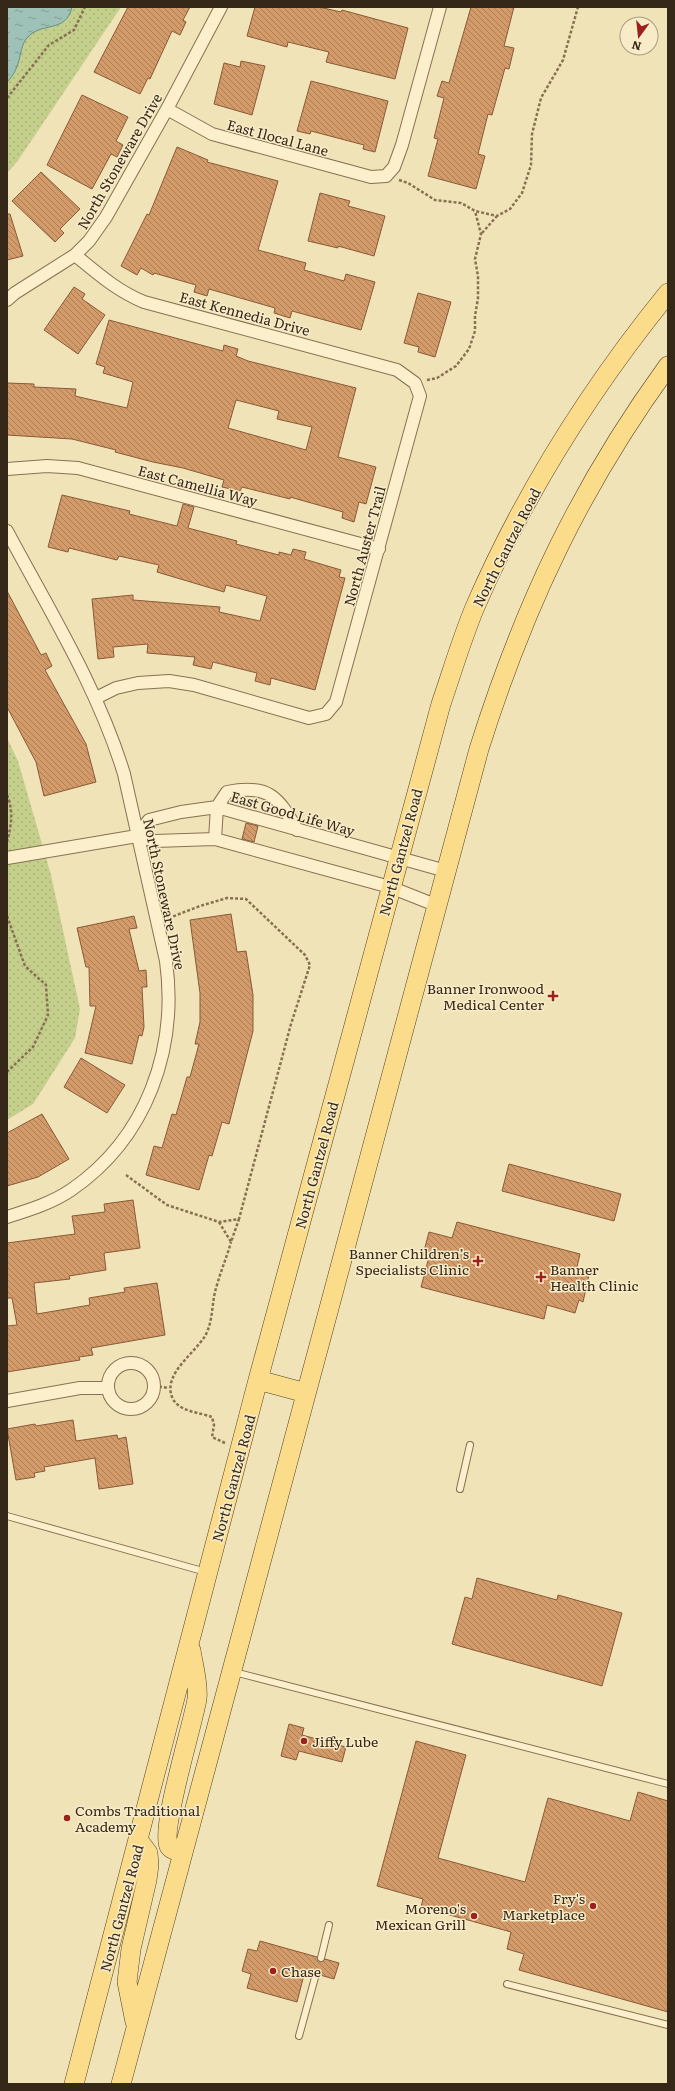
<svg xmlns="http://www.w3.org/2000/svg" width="675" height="2091" viewBox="0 0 675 2091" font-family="Literata,serif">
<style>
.grass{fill:url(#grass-dots)}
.water{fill:url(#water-ripples);stroke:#658e86}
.building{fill:url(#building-back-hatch);stroke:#895a36;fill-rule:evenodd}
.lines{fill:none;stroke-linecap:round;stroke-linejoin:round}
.lane-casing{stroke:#887152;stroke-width:8}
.street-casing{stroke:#887152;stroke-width:14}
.primary-casing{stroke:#553f27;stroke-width:20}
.path{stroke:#887152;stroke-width:2.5;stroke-dasharray:3 2;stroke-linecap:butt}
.lane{stroke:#fcefcb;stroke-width:6}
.street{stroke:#fcefcb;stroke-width:12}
.primary{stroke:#fadc8a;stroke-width:19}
.poi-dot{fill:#9c211d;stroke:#f8ecc8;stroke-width:1.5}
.labels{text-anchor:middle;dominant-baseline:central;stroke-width:3;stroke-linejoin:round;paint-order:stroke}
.street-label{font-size:14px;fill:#362819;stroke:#f8ecc8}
.poi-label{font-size:14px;fill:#362819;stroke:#f8ecc8;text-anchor:end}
</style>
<defs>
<pattern id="grass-dots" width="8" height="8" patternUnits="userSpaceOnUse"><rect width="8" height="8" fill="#c5cf8c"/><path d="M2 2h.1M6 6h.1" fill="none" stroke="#aab278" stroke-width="1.8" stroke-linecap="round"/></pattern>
<pattern id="water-ripples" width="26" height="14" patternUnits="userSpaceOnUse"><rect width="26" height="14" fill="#9ec1b8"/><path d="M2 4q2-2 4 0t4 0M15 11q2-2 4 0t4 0" fill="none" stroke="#829d95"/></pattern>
<pattern id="building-back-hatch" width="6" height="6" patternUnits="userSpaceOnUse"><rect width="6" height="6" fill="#d39a6a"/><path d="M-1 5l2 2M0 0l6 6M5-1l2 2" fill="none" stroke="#ac7e56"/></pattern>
</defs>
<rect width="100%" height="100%" fill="#f1e3b8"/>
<path class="grass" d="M7,7H121L17,162L7,173Z
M7,738L18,761L51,875L80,1009L75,1038L33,1104L7,1120Z"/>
<path class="water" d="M7,7H72C66,34 41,21 27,38C18,48 23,66 7,82Z"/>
<path class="building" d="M128,7H190L183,20L186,22L180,35L172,31L150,79L148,78L140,94L94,72Z
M255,7H319L341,12L342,10L408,28L395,79L326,62L329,52L288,42L287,47L247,36Z
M471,7H514L504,46L514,48L509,69L505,68L492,115L488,114L478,154L485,156L476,189L428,176L438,139L434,138L444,98L437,96L442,81L449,83Z
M241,61L265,66L252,115L214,104L224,63L240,67Z
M311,81L388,101L375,152L363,149L364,145L311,131L310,134L297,131Z
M82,95L128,117L116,141L123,145L117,157L111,154L92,189L47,165Z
M177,147L208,160L207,162L278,181L258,250L306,263L304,270L344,281L346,274L375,282L361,330L292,311L290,318L274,313L275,308L209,289L207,296L194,292L196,285L154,273L153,275L141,268L137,275L121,266L147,214L149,215Z
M41,172L80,209L60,229L64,233L55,242L12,201Z
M320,193L350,201L348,206L385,216L374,256L338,246V248L308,241Z
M7,214H10L23,256L7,260Z
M74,287L85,294L82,299L105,315L78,354L44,330Z
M418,293L451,302L435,357L418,352L419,347L404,343Z
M109,320L223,351L224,345L238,349L236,356L248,361L356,388L338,457L376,467L366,504L359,502L354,522L342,518L343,512L290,497V499L242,487L240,491L222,487L224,480L183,468L153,462L115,452L116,450L72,439L7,435V383L34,384V387L76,389L75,396L127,408L133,382L103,373L105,367L96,364ZM236,400L279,411L277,419L312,427L306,450L228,428Z
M62,495L130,511L129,514L177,526L183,504L194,507L188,528L237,541L236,544L279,555V552L291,555L293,549L306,552L304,559L341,570L339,577L345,578L315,690L271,678L270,685L255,681L257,673L213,662L211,669L193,665L195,657L147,653L148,644L113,647L114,657L98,659L92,599L133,595V600L220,607L219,612L260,621L267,596L226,585L224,592L157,572L159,565L119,556L117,560L69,548L68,552L48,547Z
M7,591L41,655L46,653L52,666L45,670L86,744L96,782L44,796L36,762L7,707Z
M246,823L258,826L254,842L242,839Z
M231,914L237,952L246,951L253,995V1031L229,1124L222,1122L212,1156L209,1155L199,1190L146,1175L154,1146L162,1148L172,1114L176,1115L187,1077H190L199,1044H195L200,1022V993L190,920Z
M134,916L137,928L129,929L139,971L146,970L147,987H142L144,1027L142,1036L139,1035L132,1064L85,1053L96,1006H90L89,967H86L77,928Z
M81,1058L125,1085L107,1113L64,1087Z
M42,1114L69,1159L38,1177L7,1186V1133Z
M509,1164L621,1194L614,1221L502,1191Z
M133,1200L140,1248L104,1253L106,1270L69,1276L70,1279L34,1283L37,1314L90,1305L89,1298L125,1292L124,1288L157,1283L165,1335L91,1348L93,1355L79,1357L80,1360L7,1372V1326L17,1325L12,1298H7V1243L75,1234L72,1216L105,1212L104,1204Z
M457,1222L580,1254L576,1271L589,1275L583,1302L579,1300L575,1313L547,1305L544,1319L421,1287L429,1257L423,1255L429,1232L452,1238Z
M73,1420L76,1441L117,1435L118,1439L126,1437L133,1484L99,1489L95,1458L44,1467L45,1471L34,1473L35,1477L16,1480L7,1429L35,1424L36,1426Z
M477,1578L557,1600L558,1595L622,1613L602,1686L452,1644L465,1597L472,1599Z
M289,1724L304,1728L302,1735L346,1747L342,1762L299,1751L296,1760L281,1756Z
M416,1741L466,1755L438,1858L525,1882L548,1798L630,1821L638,1792L668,1801V2012L519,1970L524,1954L507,1949L511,1932L421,1907L423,1899L377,1886Z
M260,1941L317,1957L320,1962L325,1959L339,1963L334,1979L320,1975L318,1970L312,1973L305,1971L297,2002L247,1988L251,1974L242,1971L248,1949L257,1951Z"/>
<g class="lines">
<defs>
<path id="lane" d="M460,1489L470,1445
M7,1516L206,1572
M234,1672L668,1784
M321,1958L329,1925
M507,1984L668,2025
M299,2036L316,1974"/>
<path id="street" d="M167,109L212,134L371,177L386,176L394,167L402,145L440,7
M75,255C97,273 117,291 144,302L397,370L415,383L420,396L336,702L326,714L309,718L194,685L169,681L138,683L116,688L96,698
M7,300L15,293L75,255L89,241L106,217L167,109L221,7
M7,469L47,466L78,468L379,549
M7,531C49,610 98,688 124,774L166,961C178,1049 147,1138 71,1190C52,1203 29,1210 7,1217
M137,836L149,820L181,812L217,807L446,871
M215,839L217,807L227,792C268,784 278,796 297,830
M7,858L137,836L155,841L215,839L390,887L438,906
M108 1386a23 23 0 1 1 46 0a23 23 0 1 1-46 0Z
M7,1401L80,1388H108"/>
<path id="primary" d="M258,1380L306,1393
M182,1852C178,1851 171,1850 169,1846C160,1830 193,1724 197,1699C199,1684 193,1665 191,1650
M135,2022L127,1982L131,1949L147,1880L149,1865L148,1853L139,1841
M74,2084L258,1380L441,704C452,672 462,638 475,607C524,494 591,388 668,293
M121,2084L479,749C524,606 580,487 668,366"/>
</defs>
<use href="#lane" class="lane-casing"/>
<use href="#street" class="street-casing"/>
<use href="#primary" class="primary-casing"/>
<path class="path" d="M7,98L49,45L74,30L85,7
M399,180L408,183L435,200L461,203L475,211L497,216L510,209L522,193L531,165L532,134L541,98L563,60L578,7
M482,233L497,216
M427,380L437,378L456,366L469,349L475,331V316L478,298V276L475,259L481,234L475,211
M7,795C14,811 11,827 7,842
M7,916L25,966L46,985L48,1015L33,1047L7,1072
M126,1175L167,1205L219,1222L239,1219L291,1024L310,965L305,955L246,899L227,898L200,906L169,918
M219,1222L231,1242L239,1219
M154,1386L169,1388
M225,1443L212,1437L214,1425L212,1417C199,1412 178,1412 172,1397C163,1374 194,1354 205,1336C214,1320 211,1302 217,1285C221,1270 227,1257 231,1242"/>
<use href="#lane" class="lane"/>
<use href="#street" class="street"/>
<use href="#primary" class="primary"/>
</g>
<g class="poi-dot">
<path d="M551 990h4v4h4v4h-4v4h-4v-4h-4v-4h4z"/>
<path d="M476 1255h4v4h4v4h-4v4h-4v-4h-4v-4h4z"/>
<path d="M539 1271h4v4h4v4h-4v4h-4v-4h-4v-4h4z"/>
<circle cx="304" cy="1741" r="4"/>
<circle cx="67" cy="1818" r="4"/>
<circle cx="593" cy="1906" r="4"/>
<circle cx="474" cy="1916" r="4"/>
<circle cx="273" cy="1971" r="4"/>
</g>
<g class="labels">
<g class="street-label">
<text transform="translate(278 137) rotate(15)">East Ilocal Lane</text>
<text transform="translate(119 161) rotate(-60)">North Stoneware Drive</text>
<text transform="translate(245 313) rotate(15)">East Kennedia Drive</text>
<text transform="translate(198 485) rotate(15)">East Camellia Way</text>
<text transform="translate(364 546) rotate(-75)">North Auster Trail</text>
<text transform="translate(506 547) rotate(-63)">North Gantzel Road</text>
<text transform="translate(293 813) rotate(16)">East Good Life Way</text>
<text transform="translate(400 852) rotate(-75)">North Gantzel Road</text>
<text transform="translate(165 894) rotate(78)">North Stoneware Drive</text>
<text transform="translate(316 1165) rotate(-75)">North Gantzel Road</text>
<text transform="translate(233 1478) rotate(-75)">North Gantzel Road</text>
<text transform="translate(121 1908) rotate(-75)">North Gantzel Road</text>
</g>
<g class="poi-label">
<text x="544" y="988">Banner Ironwood<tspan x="544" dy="16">Medical Center</tspan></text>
<text x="469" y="1253">Banner Children’s<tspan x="469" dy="16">Specialists Clinic</tspan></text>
<text x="550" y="1269" text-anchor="start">Banner<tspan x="550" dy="16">Health Clinic</tspan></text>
<text x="312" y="1741" text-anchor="start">Jiffy Lube</text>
<text x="75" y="1810" text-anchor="start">Combs Traditional<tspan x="75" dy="16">Academy</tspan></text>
<text x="585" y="1898">Fry's<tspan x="585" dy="16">Marketplace</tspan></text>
<text x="466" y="1908">Moreno's<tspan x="466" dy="16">Mexican Grill</tspan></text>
<text x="281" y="1971" text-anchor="start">Chase</text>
</g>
</g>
<rect width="675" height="2091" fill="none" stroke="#362819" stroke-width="16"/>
<g transform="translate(639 36) rotate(195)"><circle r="19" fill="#f8ecc8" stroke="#aa9e82"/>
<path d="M0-3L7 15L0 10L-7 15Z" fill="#9c211d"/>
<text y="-6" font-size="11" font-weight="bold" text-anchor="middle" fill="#362819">N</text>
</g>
</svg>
